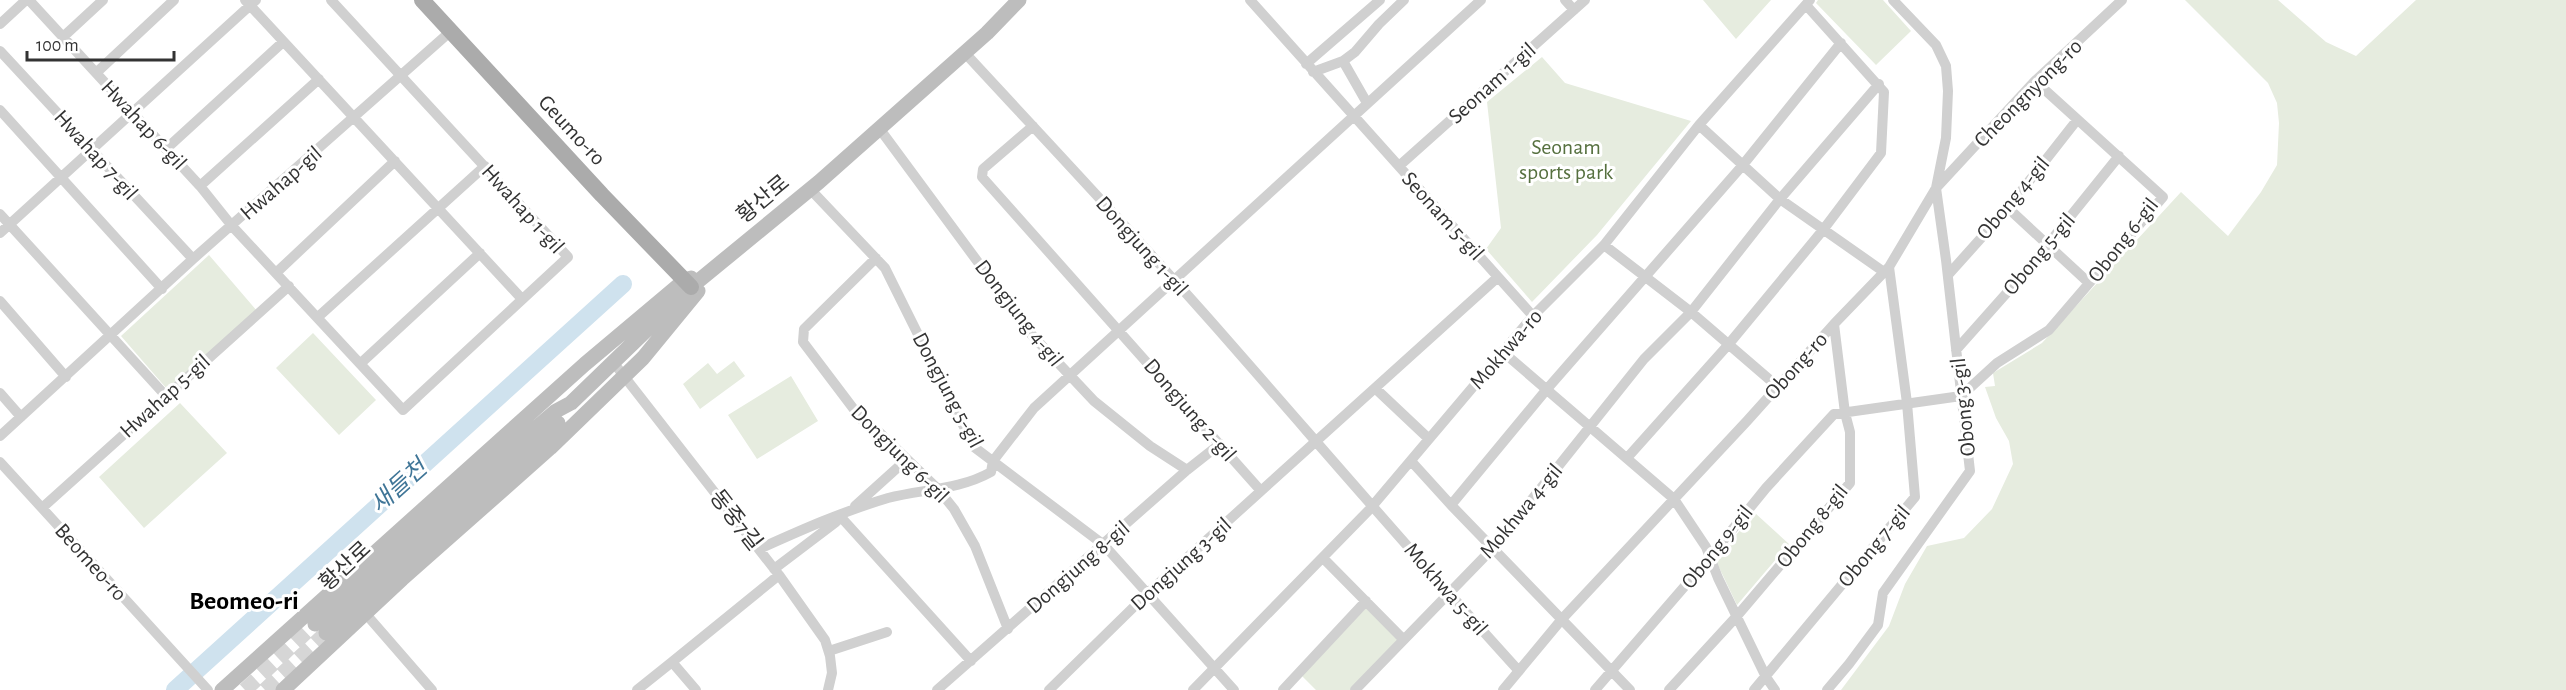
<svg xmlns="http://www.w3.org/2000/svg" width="2566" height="690" viewBox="0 0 2566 690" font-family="'Alegreya Sans','Noto Sans KR',sans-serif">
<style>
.green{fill:#e6ecdf}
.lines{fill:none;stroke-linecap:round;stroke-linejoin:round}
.river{stroke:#cfe2ee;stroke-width:18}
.secondary-tunnel{stroke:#d6d6d6;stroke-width:15;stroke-dasharray:15 8;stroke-linecap:butt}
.street{stroke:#d0d0d0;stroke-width:10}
.secondary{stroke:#bdbdbd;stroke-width:15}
.primary{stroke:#ababab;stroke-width:16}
.labels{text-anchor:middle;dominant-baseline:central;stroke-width:6;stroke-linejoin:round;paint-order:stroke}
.street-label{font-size:22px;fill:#333;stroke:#fff}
.park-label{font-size:22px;fill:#56703f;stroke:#fff}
.water-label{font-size:24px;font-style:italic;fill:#3f7597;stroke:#fff}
.quarter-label{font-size:26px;font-weight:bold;fill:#000;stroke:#fff}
</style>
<rect width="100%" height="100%" fill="#fff"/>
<path class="green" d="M1703,0H1771L1736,39Z
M1818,0H1883L1911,31L1876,65L1816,3Z
M2185,0H2278L2326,42L2356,56L2416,0H2566V690H1841L1889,626L1905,584L1927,546L1964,538L1992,509L2013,464L2009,441L1996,418L1985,387L1995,386L1993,373L2042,343L2181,192L2228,236L2261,192L2277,165L2279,123L2277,103L2268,83Z
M1542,57L1565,83L1691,121L1597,235L1532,302L1486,249L1501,228L1487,102Z
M209,255L257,311L167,389L121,336Z
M313,333L376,400L339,435L276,368Z
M734,361L745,376L700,409L683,384L708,363L717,374Z
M791,376L818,421L757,459L728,415Z
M180,403L227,453L144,528L99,477Z
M1755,513L1789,544L1737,605L1715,559Z
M1366,608L1398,640L1350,690H1316L1301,675Z"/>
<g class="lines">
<path class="river" d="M175,690L623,284"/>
<path class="secondary-tunnel" d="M245,690L315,624
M265,690L326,633"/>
<path class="street" d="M29,0L200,186L232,226L403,410L568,257L331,0
M245,0L522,299
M1250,0L1533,316
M1565,0L1574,10
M0,24L26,0
M63,37L103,0
M0,51L193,259
M965,53C1049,144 1134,234 1216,327C1317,442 1416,558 1519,671
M1343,61L1367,103
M1306,64L1380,0
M1313,72L1343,61L1355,52L1379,24L1404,0
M96,73L174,0
M0,110L162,289
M1699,125L1780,199L1884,272
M1033,126L983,169L982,177L1261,491
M879,128L1031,334L1094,401L1150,446L1187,470
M166,149L283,42
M1399,166L1585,0
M200,186L319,79
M810,189L885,268L974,447L1104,545L1234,690
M2008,208L2089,283
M0,214L165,395
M0,233L256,0
M1604,245L1691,312L1778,387
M876,258L804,329L803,342L862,420L877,430L938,489L954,509L975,546L1008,629
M277,272L395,161
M1948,275L2008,208L2077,120
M0,301L66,377
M318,317L485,166
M1956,350L2028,269L2119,156
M1503,352L1674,499L1706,547L1718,578L1766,677L1775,690
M613,362L779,575L825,640L830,656L832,673L828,690
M361,363L480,253
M1376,389L1429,439
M0,393L21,417
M0,436L193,259L451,31
M1627,458L1728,345L1823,230L1881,153L1884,92L1806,5
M1411,461L1451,505L1630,690
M0,462L208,690
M1451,505L1547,389L1742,166L1841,43
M855,506L906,460
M42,508L289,286
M839,515L971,661
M759,549C801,530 844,511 888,498C923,489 959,490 991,472L993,461L1034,408L1481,0
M1323,558L1403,639
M774,569L836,522
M365,613L432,690
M829,651L887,632
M672,662L779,575
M637,690L672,662L696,690
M937,690L1187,470L1220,444
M1049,690L1148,593L1498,277
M1193,690L1369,510L1533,316L1604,245L1699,125L1810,0
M1283,690L1366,601
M1355,690L1493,548L1644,359L1691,312L1780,199L1879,84
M1503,690L1562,619L1747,421L1834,324L1889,267L1936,188L1946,138L1948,91L1946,66L1936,45L1893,0
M1595,690L1710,557L1766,488L1834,414L1961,396L1997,363L2049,330L2163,197L2035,81
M1669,690L1737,616L1850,483V432L1845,413L1834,324
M1754,690L1915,497L1907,403L1889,267
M1827,690L1849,664L1878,625L1883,593L1970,471L1946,260L1936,188L2035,81L2122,0"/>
<path class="secondary" d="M315,624L423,525L556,411L571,403L691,287L819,182L987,33L1019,0
M326,633L432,534L558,423
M222,690L585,364L685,280L691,278
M283,690L402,579L550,448L643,358L698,291"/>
<path class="primary" d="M422,0L602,195L691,287"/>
</g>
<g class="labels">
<g class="street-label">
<text transform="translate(1492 83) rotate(-42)">Seonam 1-gil</text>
<text transform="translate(2028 93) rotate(-45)">Cheongnyong-ro</text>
<text transform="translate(144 125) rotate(47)">Hwahap 6-gil</text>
<text transform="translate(572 130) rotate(47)">Geumo-ro</text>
<text transform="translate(96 155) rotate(48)">Hwahap 7-gil</text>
<text transform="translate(281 183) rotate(-41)">Hwahap-gil</text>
<text transform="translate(2013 198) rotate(-50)">Obong 4-gil</text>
<text transform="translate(763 199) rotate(-40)">황산로</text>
<text transform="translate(523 209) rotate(48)">Hwahap 1-gil</text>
<text transform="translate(1443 216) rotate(48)">Seonam 5-gil</text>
<text transform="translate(2123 240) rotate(-52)">Obong 6-gil</text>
<text transform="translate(1142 246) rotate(48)">Dongjung 1-gil</text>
<text transform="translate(2039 254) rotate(-50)">Obong 5-gil</text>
<text transform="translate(1019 313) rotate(52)">Dongjung 4-gil</text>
<text transform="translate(1506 349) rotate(-49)">Mokhwa-ro</text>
<text transform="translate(1796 366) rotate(-48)">Obong-ro</text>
<text transform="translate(948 390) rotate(62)">Dongjung 5-gil</text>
<text transform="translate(165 396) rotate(-42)">Hwahap 5-gil</text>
<text transform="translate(1963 407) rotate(-96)">Obong 3-gil</text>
<text transform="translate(1190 410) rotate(49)">Dongjung 2-gil</text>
<text transform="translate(900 454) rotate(45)">Dongjung 6-gil</text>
<text transform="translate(1521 511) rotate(-50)">Mokhwa 4-gil</text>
<text transform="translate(736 520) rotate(52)">동중7길</text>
<text transform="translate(1812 526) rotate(-51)">Obong 8-gil</text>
<text transform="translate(1874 546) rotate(-50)">Obong 7-gil</text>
<text transform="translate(1717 547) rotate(-51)">Obong 9-gil</text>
<text transform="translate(91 562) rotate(48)">Beomeo-ro</text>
<text transform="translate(1181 564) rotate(-42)">Dongjung 3-gil</text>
<text transform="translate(345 566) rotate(-43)">황산로</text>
<text transform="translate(1078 567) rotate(-41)">Dongjung 8-gil</text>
<text transform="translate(1446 589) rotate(49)">Mokhwa 5-gil</text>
</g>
<g class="park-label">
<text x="1566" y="147">Seonam<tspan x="1566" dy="25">sports park</tspan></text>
</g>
<g class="water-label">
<text transform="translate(399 487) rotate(-42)">새들천</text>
</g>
<g class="quarter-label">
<text x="244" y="601">Beomeo-ri</text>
</g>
</g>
<path d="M27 51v9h147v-9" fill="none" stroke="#333333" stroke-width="3"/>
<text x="36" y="51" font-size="18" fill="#333333" stroke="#ffffff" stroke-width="4.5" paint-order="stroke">100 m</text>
</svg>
